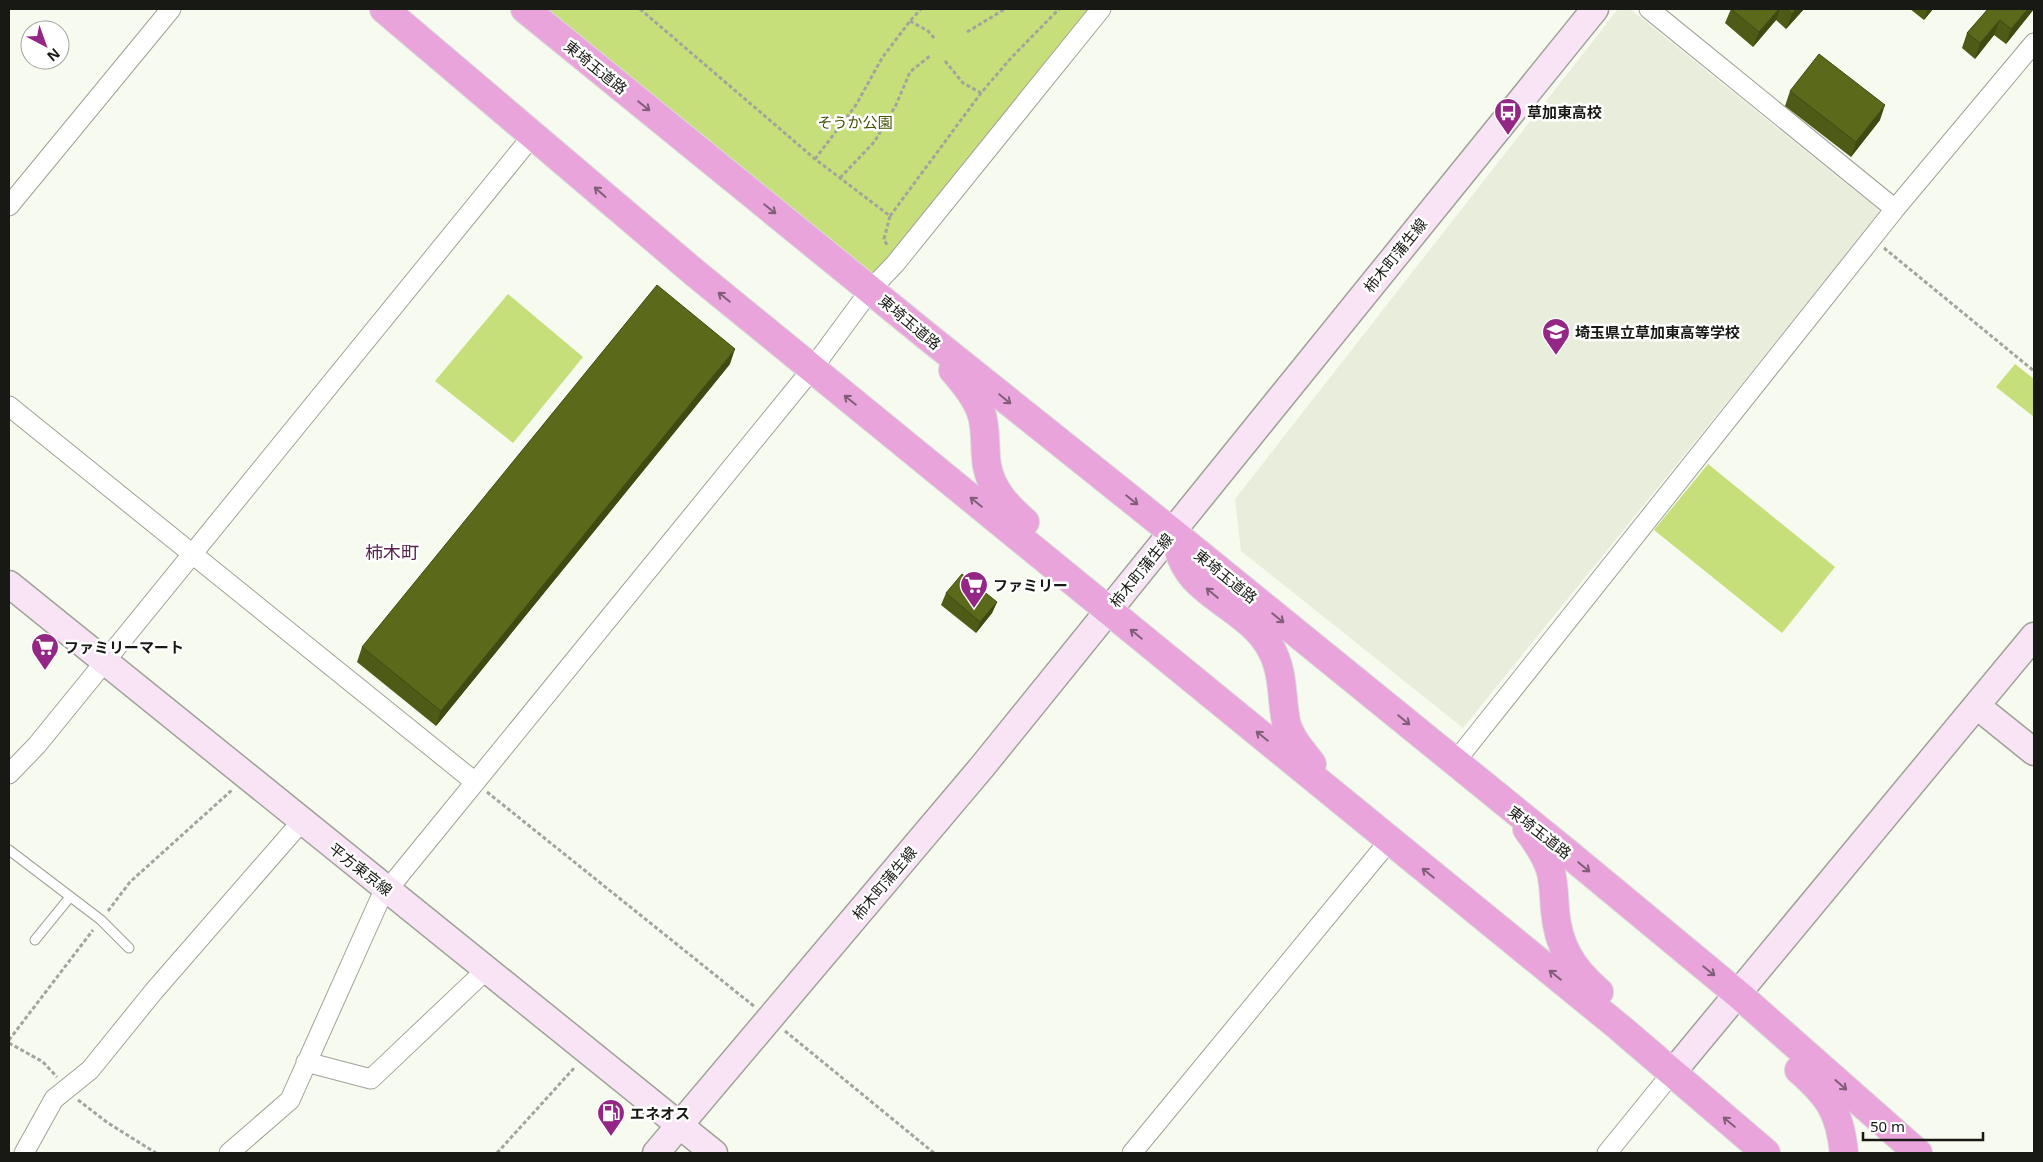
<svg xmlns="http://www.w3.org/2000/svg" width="2043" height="1162" viewBox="0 0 2043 1162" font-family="'Noto Sans','Noto Sans JP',sans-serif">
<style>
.built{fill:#e8eedb}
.green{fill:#c7df7a}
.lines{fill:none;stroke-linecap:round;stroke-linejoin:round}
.lane-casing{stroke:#9fa298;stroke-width:11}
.street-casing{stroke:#9fa298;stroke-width:21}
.secondary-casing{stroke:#9fa298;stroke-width:29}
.highway-casing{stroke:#dadada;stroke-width:30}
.path{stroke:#a3a59c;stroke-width:3;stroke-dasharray:4 2.5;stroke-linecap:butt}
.lane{stroke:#fff;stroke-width:9}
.street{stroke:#fff;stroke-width:19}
.secondary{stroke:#f8e4f4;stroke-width:26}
.highway{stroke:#e9a4db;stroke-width:28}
.wall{fill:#4d5b16}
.shaded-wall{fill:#3f4a12}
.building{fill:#5a6a1a;stroke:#3f4a12}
.oneway{stroke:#805e78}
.labels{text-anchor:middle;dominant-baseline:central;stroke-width:5;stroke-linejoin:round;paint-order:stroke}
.street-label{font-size:15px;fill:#181915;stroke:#fff}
.poi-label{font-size:15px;font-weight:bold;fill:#181915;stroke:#fff;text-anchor:start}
.park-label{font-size:15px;fill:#455205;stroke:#fff}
.quarter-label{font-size:18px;fill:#57224f;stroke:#fff}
</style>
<rect width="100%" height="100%" fill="#f7faee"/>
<path class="built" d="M1618,9H1630L1881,212L1463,728L1241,551L1235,499Z"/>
<path class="green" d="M537,9H1092L871,280Z
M508,294L583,357L513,443L435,381Z
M2015,364L2034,379V417L1996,387Z
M1708,464L1835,567L1782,633L1654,530Z"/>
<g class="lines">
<defs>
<path id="lane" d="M9,850L101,920L129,948
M35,940L70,897"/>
<path id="street" d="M1649,9L1895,209
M9,206L171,9
M9,406L475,782
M1455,762L1895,209L2034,43
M9,774L37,745L533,135
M306,1062L371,1079L487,969
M24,1153L54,1099L90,1070L154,991L302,821
M229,1153L290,1100L380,899L812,369L871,289L895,264L1101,9
M1132,1153L1389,841
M1607,1153L1672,1073"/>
<path id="secondary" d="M9,584L714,1153
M1977,706L2034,752
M1672,1073L2034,636
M656,1153L982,767L1595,9"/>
<path id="highway" d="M384,9L695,273L1619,1027L1766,1153
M525,9L928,337L1172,532L1565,851L1739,995L1918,1153
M953,370C964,383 975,396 981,412C987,429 984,448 987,466C992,491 1007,506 1025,522
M1174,537C1179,552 1183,566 1194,578C1217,603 1253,617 1270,647C1284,671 1281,696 1286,722C1290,738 1302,751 1312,764
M1527,829C1536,841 1547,857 1551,872C1554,885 1554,897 1555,910C1558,946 1572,969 1599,992
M1799,1070C1830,1097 1840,1113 1844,1153"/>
</defs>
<use href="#lane" class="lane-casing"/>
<use href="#street" class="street-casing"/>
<use href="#secondary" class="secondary-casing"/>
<use href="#highway" class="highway-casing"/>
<path class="path" d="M640,9L815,159L890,216L884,239L888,247
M910,21L928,31L935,39
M967,32L1005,9
M945,61L963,83L981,93
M815,159L856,105L882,58L910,21L921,9
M840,178L875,141L896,105L910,72L931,55
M890,216L981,93L1011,58L1059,9
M1884,248L2034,371
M487,792L755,1007
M108,911L130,882L232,790
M785,1031L934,1153
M9,1040L93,930
M9,1043L43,1062L57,1077
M78,1100L108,1123L156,1153
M497,1153L575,1067"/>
<use href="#lane" class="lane"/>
<use href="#street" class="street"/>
<use href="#secondary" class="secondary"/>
<use href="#highway" class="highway"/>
</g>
<path class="wall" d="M1731,9H1804L1786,29L1776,20L1753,47L1725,23Z
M1910,9H1933L1924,20Z
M1988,9H2034L2006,44L1994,35L1975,59L1962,48L1967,33Z
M1790,91L1880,120L1851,157L1785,106Z
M730,364L436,726L357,662L362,647Z
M946,593L997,602L992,613L976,633L941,605Z"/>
<path class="shaded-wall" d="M1779,9H1780L1776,20L1753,47L1759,32Z
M1796,9H1804L1786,29L1792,14Z
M1928,9H1933L1924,20Z
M2028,9H2034L2006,44L2011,29Z
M2000,20L1994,35L1975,59L1980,43Z
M1885,105L1880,120L1851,157L1856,142Z
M735,349L730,364L436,726L441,711Z
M997,602L992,613L976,633L980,622Z"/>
<path class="building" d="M1731,9H1779L1759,32Z
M1786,9H1796L1792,14Z
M1988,9H2028L2011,29L2000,20L1980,43L1967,33Z
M1819,54L1885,105L1856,142L1790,91Z
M657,285L735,349L441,711L362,647Z
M962,574L997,602L980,622L946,593Z"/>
<defs><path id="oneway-shaft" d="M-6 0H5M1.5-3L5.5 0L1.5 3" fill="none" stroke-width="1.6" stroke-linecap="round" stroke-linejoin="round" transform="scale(1.25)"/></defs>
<g class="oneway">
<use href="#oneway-shaft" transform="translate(644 106) rotate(39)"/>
<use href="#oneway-shaft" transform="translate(600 192) rotate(-139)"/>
<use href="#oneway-shaft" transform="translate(770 209) rotate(39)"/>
<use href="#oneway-shaft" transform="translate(724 297) rotate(-141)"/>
<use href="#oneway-shaft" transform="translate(1005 399) rotate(39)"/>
<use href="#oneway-shaft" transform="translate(850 400) rotate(-141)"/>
<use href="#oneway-shaft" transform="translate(1132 500) rotate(39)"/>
<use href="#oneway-shaft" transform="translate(976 502) rotate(-141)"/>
<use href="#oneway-shaft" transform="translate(1212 593) rotate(-140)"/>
<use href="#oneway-shaft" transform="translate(1278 618) rotate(39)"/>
<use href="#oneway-shaft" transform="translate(1136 634) rotate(-141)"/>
<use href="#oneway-shaft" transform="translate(1404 720) rotate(39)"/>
<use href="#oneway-shaft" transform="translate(1262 736) rotate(-141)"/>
<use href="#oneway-shaft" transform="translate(1584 867) rotate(40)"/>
<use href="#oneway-shaft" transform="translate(1428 873) rotate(-141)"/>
<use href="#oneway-shaft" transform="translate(1709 971) rotate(39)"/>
<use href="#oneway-shaft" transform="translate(1555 975) rotate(-141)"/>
<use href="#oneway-shaft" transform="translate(1841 1085) rotate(41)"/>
<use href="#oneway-shaft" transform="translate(1729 1122) rotate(-140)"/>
</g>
<defs>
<symbol id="bus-pin" viewBox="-11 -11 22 30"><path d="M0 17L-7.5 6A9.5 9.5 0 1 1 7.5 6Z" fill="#942686" stroke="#fff"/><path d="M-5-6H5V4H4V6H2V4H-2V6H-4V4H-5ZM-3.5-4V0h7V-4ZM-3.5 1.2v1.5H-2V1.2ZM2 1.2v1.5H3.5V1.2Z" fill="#fff"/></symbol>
<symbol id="school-pin" viewBox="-11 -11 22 30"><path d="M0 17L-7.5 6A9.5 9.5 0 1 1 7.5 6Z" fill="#942686" stroke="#fff"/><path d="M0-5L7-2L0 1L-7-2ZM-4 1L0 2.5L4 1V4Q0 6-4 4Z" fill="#fff"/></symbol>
<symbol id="supermarket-pin" viewBox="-11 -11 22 30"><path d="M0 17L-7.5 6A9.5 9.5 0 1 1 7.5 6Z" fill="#942686" stroke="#fff"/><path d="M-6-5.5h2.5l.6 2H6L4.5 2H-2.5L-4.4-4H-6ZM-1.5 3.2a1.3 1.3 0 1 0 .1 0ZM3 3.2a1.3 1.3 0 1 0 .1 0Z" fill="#fff"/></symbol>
<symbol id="fuel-pin" viewBox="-11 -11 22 30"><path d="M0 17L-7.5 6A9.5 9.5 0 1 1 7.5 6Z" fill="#942686" stroke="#fff"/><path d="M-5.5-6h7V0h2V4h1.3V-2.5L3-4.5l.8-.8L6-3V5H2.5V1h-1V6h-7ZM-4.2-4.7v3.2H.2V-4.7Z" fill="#fff"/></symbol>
</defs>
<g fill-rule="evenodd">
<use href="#bus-pin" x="1492" y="96" width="32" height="43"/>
<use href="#school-pin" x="1540" y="316" width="32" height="43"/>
<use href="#supermarket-pin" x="958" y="569" width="32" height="43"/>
<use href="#supermarket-pin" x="29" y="631" width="32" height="43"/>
<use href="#fuel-pin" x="595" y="1097" width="32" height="43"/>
</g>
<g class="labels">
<g class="street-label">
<text transform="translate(596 67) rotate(39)">東埼玉道路</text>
<text transform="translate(1395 255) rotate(-51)">柿木町蒲生線</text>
<text transform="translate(910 322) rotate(40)">東埼玉道路</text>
<text transform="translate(1141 570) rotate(-51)">柿木町蒲生線</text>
<text transform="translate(1226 576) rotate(39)">東埼玉道路</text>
<text transform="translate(1540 832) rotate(38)">東埼玉道路</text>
<text transform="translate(361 869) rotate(38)">平方東京線</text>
<text transform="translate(884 883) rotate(-50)">柿木町蒲生線</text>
</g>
<g class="poi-label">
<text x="1527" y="112">草加東高校</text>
<text x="1575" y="332">埼玉県立草加東高等学校</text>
<text x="993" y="585">ファミリー</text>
<text x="64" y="647">ファミリーマート</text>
<text x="630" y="1113">エネオス</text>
</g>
<g class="park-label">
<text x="855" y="122">そうか公園</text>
</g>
<g class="quarter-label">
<text x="392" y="552">柿木町</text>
</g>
</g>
<rect width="2043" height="1162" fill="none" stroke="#181915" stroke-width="20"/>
<g transform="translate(45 45) rotate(139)"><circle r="24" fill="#ffffff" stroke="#a3a3a1"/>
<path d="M0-4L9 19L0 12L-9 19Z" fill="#942686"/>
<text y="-8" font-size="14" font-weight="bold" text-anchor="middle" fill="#181915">N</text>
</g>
<path d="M1863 1132v8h120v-8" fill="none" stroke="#181915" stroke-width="2.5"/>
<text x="1870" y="1132" font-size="15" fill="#181915" stroke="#ffffff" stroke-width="4" paint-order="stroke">50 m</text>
</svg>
